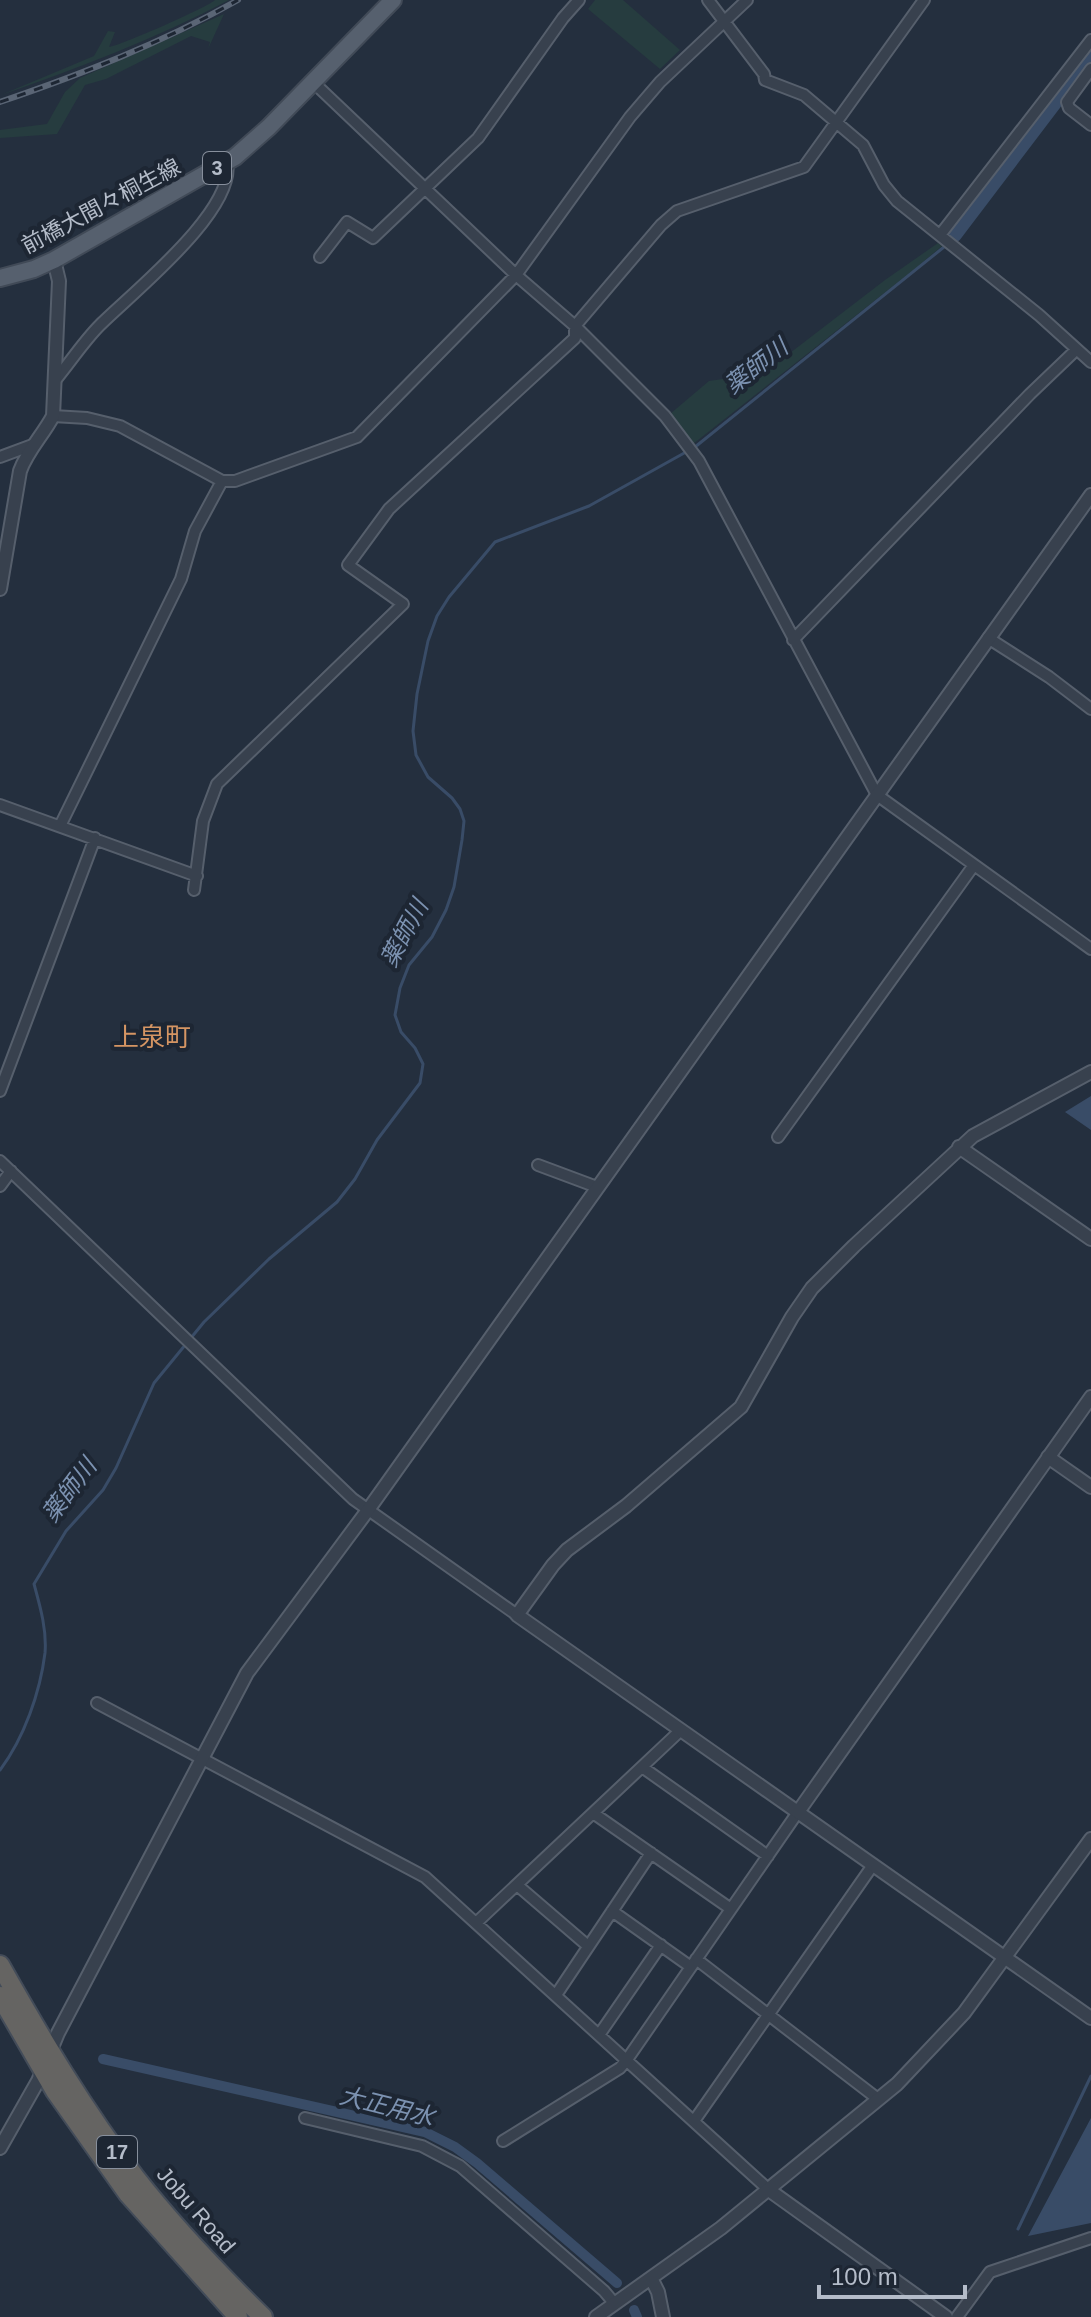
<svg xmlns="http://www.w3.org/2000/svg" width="1091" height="2317" viewBox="0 0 1091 2317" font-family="Helvetica,'Noto Sans JP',sans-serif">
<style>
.green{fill:#263c3f}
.water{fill:#394c67}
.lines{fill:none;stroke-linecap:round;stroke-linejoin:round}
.stream{stroke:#394c67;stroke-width:3}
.canal{stroke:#394c67;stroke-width:10}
.river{stroke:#394c67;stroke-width:18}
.minor-casing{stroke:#565f6c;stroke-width:14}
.tertiary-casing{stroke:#565f6c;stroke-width:16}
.primary-casing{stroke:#414a57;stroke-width:20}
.trunk-casing{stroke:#434c59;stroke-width:22}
.minor{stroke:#38414e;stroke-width:10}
.tertiary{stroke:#38414e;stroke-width:12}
.primary{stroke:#56606e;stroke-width:16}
.trunk{stroke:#656462;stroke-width:18}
.rail-casing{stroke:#5a6575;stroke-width:6}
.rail{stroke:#1d2633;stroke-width:3;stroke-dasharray:9;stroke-linecap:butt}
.labels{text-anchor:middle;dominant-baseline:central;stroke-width:8;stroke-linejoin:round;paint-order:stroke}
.shield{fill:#1d2633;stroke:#878f9c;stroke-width:2}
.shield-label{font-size:20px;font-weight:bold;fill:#b4bcc9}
.street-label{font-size:22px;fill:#b4bcc9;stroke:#1d2633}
.water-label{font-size:24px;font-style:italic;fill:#7c92b1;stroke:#1d2633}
.quarter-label{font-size:26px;fill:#d59563;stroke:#1d2633}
</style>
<rect width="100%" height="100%" fill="#242f3e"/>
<path class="green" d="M215,0H229C155,39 79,68 1,95L94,56L108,31L115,32L109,47C120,46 210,6 215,0Z
M595,0H623L680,50L660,69L588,9Z
M224,14L208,49L210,42L191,36L106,79L85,85L57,134L0,138V130L47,124L65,92L80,78Z
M938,243L942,246L916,268L693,444L670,414L709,381L764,373L885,280Z"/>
<path class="water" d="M1091,1096V1130L1065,1112Z
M1091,2118V2223L1028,2236Z"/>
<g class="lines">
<path class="stream" d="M0,1770C24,1738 40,1693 45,1653C47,1630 40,1606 34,1584L66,1531L103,1490L116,1468L154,1383L204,1322L269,1259L337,1202L355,1179L377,1140L420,1083L423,1064L415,1048L401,1032L395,1015L400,988L409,965L432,937L446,910L454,887L462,840L464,821L460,809L452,798L428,777L416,755L413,731L417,694L428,641L437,616L449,597L495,542L589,506L695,447L944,247
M1018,2229L1091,2076"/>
<path class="canal" d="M103,2059L425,2132L455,2147L477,2163L617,2283
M634,2310L637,2317"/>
<path class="river" d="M953,234L1091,52"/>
<defs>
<path id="minor" d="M708,0L764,74L765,80L804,95L863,145L884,185L897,201L1039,315L1091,362
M1091,69L1067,102L1069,108L1091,125
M313,82L516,275L575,326L665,416L699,461L877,795L1091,949
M940,235L1091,40
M320,257L347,222L373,238L478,138L563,18L579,0
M57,378C71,361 84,341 100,325C132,293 237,210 227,162
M53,416L87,418L120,426L222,481H235L357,437L516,275L630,117L660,82L747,0
M0,457L35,444
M988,638L1049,677L1091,709
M793,640L1030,394L1076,350
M0,805L197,876
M60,826L181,579L195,531L222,481
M194,890L203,821L217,784L403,604L348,565L389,509L575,338V326L661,225L677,211L804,167L924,0
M0,1091L95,838
M778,1137L974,865
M0,1161L353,1499L517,1615
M538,1165L597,1187
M0,1186L11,1171
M97,1703L425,1877L769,2190
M642,1767L768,1856
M593,1813L731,1909
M517,1885L588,1946
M612,1911L691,1967
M476,1923L681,1730
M696,1959L878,2099
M556,1995L651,1853
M599,2035L661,1945
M305,2118L422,2146L460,2166L604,2291L615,2304
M694,2121L873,1865
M503,2141L620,2068L626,2061L798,1812
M957,2317L990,2272L1091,2238"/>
<path id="tertiary" d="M0,589L20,471C27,451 43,435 53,416L59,281L54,260
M1091,1072L973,1136L854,1246L812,1288L792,1317L741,1407L626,1506L567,1550L553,1565L517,1615L1091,2018
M959,1147L1091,1239
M1048,1457L1091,1487
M798,1812L1091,1397
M0,2148L38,2081L58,2033L247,1673L368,1510L1091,495
M769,2190L946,2317
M652,2280L658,2292L663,2317
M596,2317L721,2228L897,2084L964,2013L1091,1839"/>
<path id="primary" d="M0,278L34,269L54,260L235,157L269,127L393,0"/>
<path id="trunk" d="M0,1965C41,2038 84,2110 135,2177C174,2227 218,2273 263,2317
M0,1996L55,2091L128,2194L238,2317"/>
</defs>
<use href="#minor" class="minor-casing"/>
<use href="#tertiary" class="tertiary-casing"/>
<use href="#primary" class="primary-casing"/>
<use href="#trunk" class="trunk-casing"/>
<use href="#minor" class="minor"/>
<use href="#tertiary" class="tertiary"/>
<use href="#primary" class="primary"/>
<use href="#trunk" class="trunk"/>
<defs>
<path id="rail" d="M0,102C82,74 162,43 238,0"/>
</defs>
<use href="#rail" class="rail-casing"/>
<use href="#rail" class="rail"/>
</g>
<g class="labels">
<g class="shield">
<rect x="203" y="152" width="28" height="32" rx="6"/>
<rect x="97" y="2136" width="40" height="32" rx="6"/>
</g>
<g class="shield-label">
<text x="217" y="168">3</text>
<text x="117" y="2152">17</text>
</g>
<g class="street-label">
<text transform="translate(101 206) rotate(-28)">前橋大間々桐生線</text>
<text transform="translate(196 2210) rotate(49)">Jobu Road</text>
</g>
<g class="water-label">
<text transform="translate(756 366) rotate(-38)">薬師川</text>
<text transform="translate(404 933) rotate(-62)">薬師川</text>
<text transform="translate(69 1490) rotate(-53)">薬師川</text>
<text transform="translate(387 2106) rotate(14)">大正用水</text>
</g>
<g class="quarter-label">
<text x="152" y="1037">上泉町</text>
</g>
</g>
<path d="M819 2285v12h146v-12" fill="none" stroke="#b4bcc9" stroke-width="4"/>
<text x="831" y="2285" font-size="24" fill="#b4bcc9" stroke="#1d2633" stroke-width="6" paint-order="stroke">100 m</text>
</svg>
